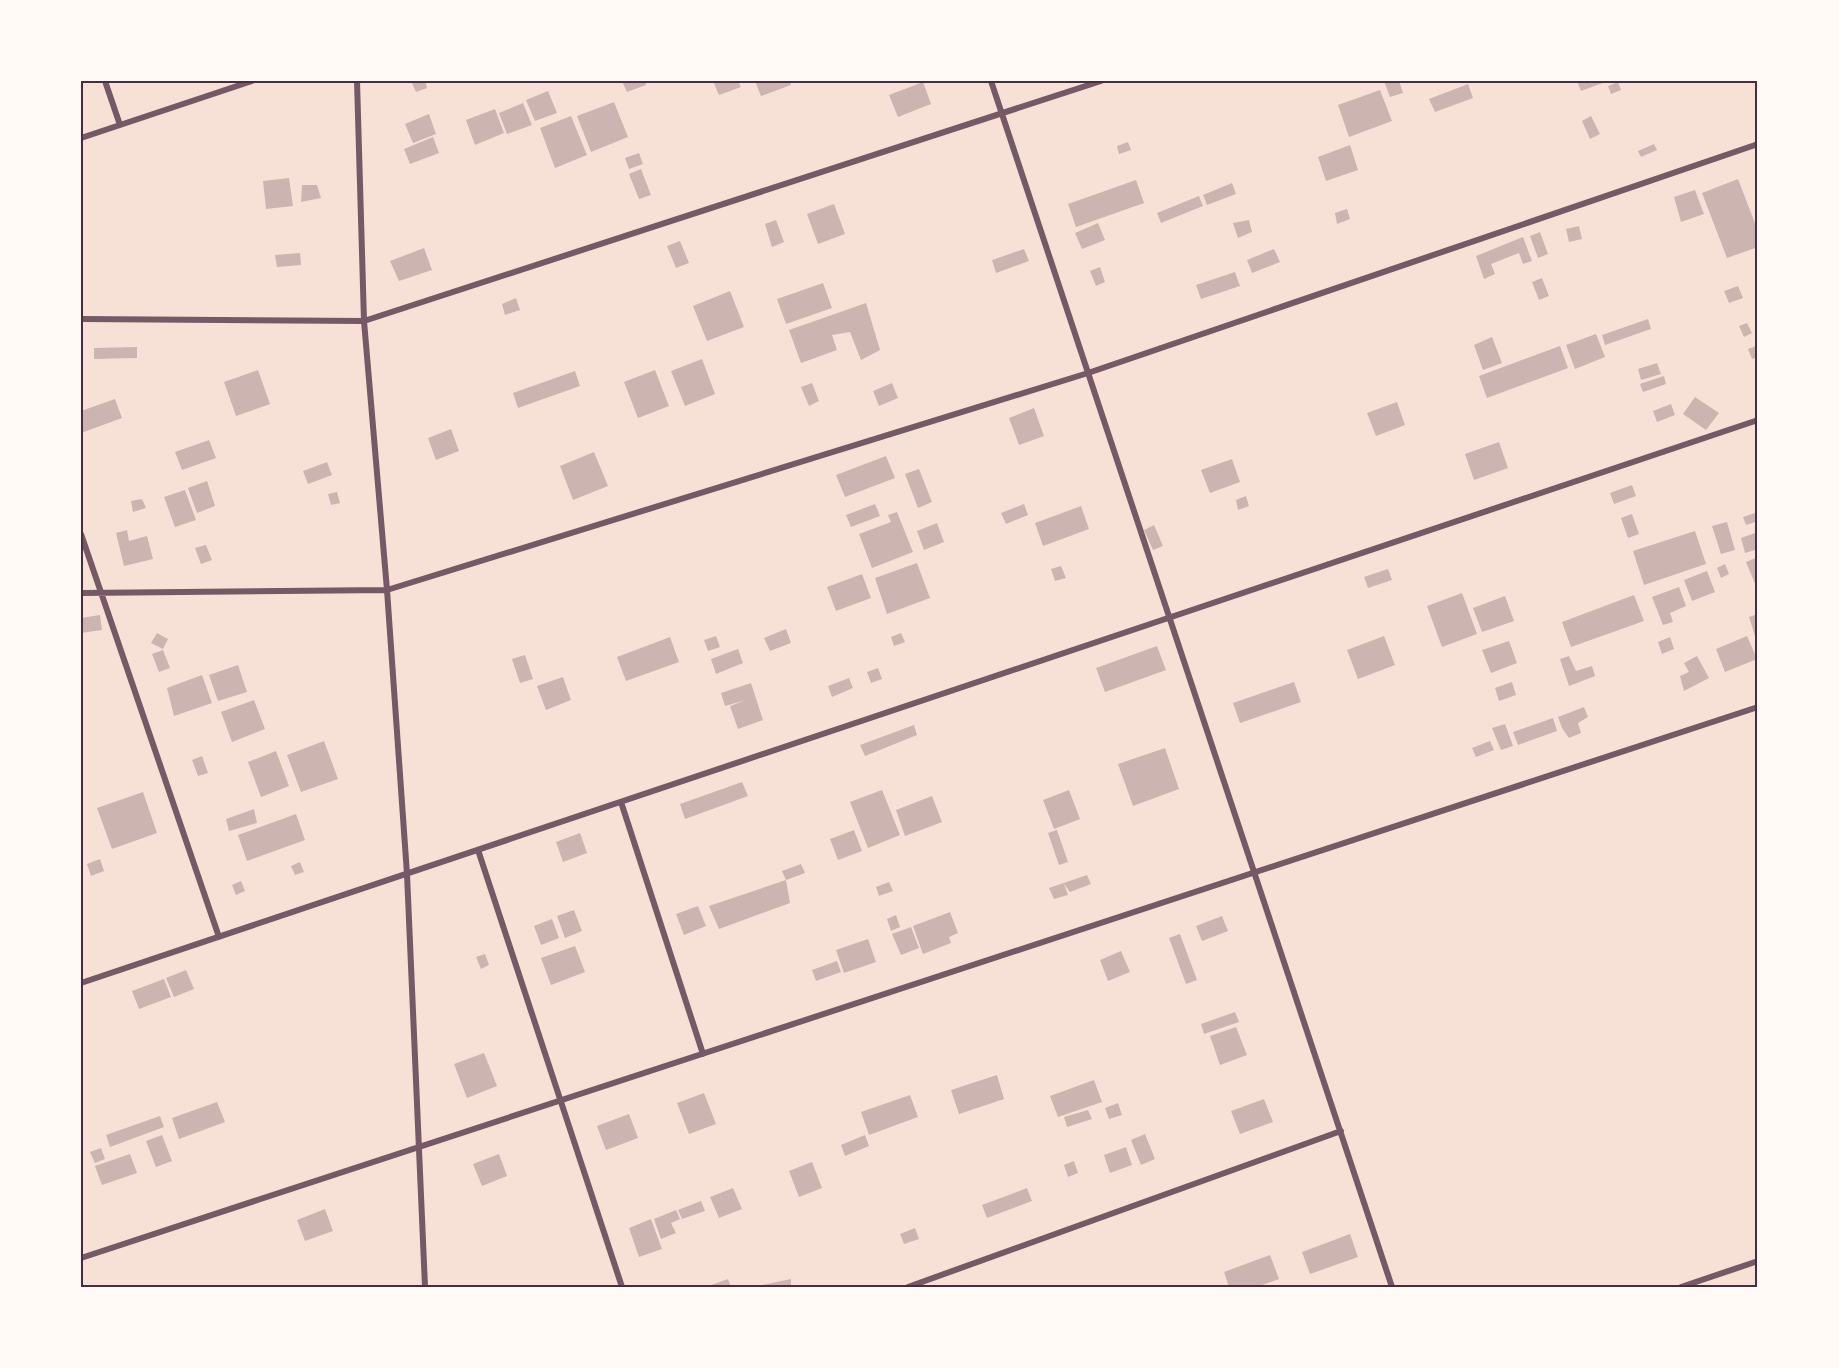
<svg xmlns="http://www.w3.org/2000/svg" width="1839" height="1368" viewBox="0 0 1839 1368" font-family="Ubuntu,sans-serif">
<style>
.building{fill:#ccb4b1}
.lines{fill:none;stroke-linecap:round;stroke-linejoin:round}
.minor{stroke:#755966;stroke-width:6}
.neatline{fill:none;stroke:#4a2c40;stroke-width:2}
</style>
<rect width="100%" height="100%" fill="#f7e1d7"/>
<path class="building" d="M411,81H425L427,88L416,92Z
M622,81H645L646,85L627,92Z
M713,81H738L741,87L719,95Z
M755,81H790L791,85L761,96Z
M1384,81H1399L1403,93L1390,97Z
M1577,81H1608L1581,91Z
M923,82L931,104L898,117L889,95Z
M1618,82L1621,90L1611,94L1608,86Z
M1468,84L1473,98L1435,112L1429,99Z
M1380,90L1392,121L1349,137L1338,105Z
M548,91L557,113L535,121L526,100Z
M614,102L628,137L591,152L577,116Z
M523,103L532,125L507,134L499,113Z
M495,109L504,133L475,145L466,120Z
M429,114L436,134L413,143L405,124Z
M571,116L587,155L555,168L540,128Z
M1591,116L1600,134L1590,139L1582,121Z
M433,137L439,153L410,164L404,149Z
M1128,142L1131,150L1119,154L1117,146Z
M1654,144L1657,150L1641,157L1638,151Z
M1350,145L1358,170L1326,181L1318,157Z
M639,153L643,164L629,169L625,158Z
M641,169L651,195L639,199L629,174Z
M289,178L293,206L266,209L263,181Z
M1738,179L1758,231V247L1727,258L1702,193Z
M1136,180L1144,203L1076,227L1068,204Z
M1232,183L1236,194L1207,205L1203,195Z
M302,185H317L321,198L301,202Z
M1695,190L1704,214L1681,222L1674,197Z
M1199,196L1203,206L1161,223L1157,213Z
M834,204L845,234L818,244L807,214Z
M1347,209L1350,219L1337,224L1335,213Z
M776,220L784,242L772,247L765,224Z
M1249,220L1252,232L1238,238L1233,223Z
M1098,223L1105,240L1082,249L1075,233Z
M1579,226L1582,239L1569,242L1566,229Z
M1540,232L1548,254L1538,258L1530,236Z
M1523,237L1532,261L1523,264L1519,253L1491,264L1495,274L1484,279L1476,256Z
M680,241L689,263L676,268L667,246Z
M424,248L432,270L399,281L390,261Z
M1024,249L1029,261L996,273L992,260Z
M1274,249L1280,262L1252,273L1247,260Z
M300,253L301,265L277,267L275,255Z
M1100,267L1105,282L1096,286L1090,271Z
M1235,272L1240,286L1201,299L1196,285Z
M1542,278L1549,296L1539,300L1532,282Z
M823,283L832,308L786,324L777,299Z
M1738,286L1743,298L1729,303L1724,291Z
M730,291L744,327L707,341L693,306Z
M516,298L520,310L505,315L502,304Z
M866,303L880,350L861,360L850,332L832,335L837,350L801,363L789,330Z
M1648,319L1651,329L1605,345L1602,335Z
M1747,323L1752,333L1744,337L1739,326Z
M1596,334L1605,357L1575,369L1566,345Z
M1492,337L1502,363L1483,370L1474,345Z
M1758,345V357L1752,359L1748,349Z
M1560,346L1568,368L1487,398L1479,376Z
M137,347V358L94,359V348Z
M702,359L715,394L685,406L671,371Z
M1657,363L1661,374L1641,380L1638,369Z
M258,370L270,404L236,416L224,382Z
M655,370L669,406L638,418L624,382Z
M575,371L580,386L518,408L513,393Z
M1664,376L1666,384L1643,392L1640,384Z
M812,383L819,401L809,406L801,387Z
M892,383L898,398L879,406L873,391Z
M1695,397L1719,413L1706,430L1683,414Z
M115,399L122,418L81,433V411Z
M1397,402L1405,425L1376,436L1367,413Z
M1671,404L1675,415L1657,422L1653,411Z
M1034,408L1044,436L1019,445L1009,418Z
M451,429L459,451L436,460L428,438Z
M209,440L216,458L182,470L175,452Z
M1499,442L1508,468L1474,480L1465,454Z
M594,452L608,486L573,500L560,466Z
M886,456L895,478L845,497L836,475Z
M1232,459L1240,482L1210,493L1201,470Z
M327,462L332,475L308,484L303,471Z
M919,469L932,502L918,508L905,474Z
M207,481L215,506L197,513L188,488Z
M1632,485L1636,496L1614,504L1610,493Z
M185,490L196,520L175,527L164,497Z
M337,492L340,503L331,505L328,494Z
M1246,496L1249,506L1238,510L1236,500Z
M142,499L146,508L133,512L131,501Z
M875,504L880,516L851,527L846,515Z
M1024,504L1028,515L1006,524L1001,513Z
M1081,506L1089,529L1043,546L1035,523Z
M897,512L913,552L872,568L859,534L891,522L888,515Z
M1758,512V521L1746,525L1743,517Z
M1632,514L1639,534L1628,538L1621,518Z
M1727,522L1735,550L1721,554L1712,526Z
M937,523L944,542L924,550L917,531Z
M1154,525L1163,546L1153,550L1144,530Z
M127,530L129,541L147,536L153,559L124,566L116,533Z
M1695,531L1706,564L1644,585L1633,551Z
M1755,533L1758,549L1745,553L1741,538Z
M206,545L212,560L201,564L195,548Z
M1758,557V591L1746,562Z
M917,563L930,598L887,614L875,578Z
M1725,564L1729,574L1721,578L1717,568Z
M1061,566L1066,578L1055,581L1051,569Z
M1388,569L1392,580L1368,588L1364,577Z
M1707,571L1715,592L1692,601L1684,580Z
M862,574L871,598L836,611L827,587Z
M1679,587L1686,606L1670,613L1673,622L1663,625L1652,597Z
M1462,593L1477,634L1442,647L1427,606Z
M1634,595L1644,621L1571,647L1562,622Z
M1505,596L1514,621L1482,632L1473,608Z
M1758,614V635L1755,636L1749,617Z
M100,615L102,630L81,633V618Z
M786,629L791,643L770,651L764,638Z
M157,633L168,639L163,649L151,643Z
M901,633L905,642L894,646L891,637Z
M716,636L720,647L708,651L704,640Z
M1384,636L1395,665L1358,679L1347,650Z
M1747,636L1757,659L1725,672L1716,649Z
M670,637L679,662L626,681L617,657Z
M1670,637L1674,649L1662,654L1658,642Z
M1509,641L1517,663L1491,673L1482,650Z
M1157,646L1166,670L1105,692L1096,668Z
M738,649L743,663L716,674L711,659Z
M163,650L170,668L159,672L152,654Z
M525,655L533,679L520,683L512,659Z
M1569,656L1576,671L1592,666L1595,676L1569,686L1560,659Z
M1697,656L1709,678L1684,691L1680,676L1689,672L1684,663Z
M238,665L247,692L218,701L209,675Z
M878,668L882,679L871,683L867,672Z
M202,675L212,703L174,716L167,688Z
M563,677L571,700L546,710L537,686Z
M849,678L853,688L832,697L828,686Z
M1294,682L1301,702L1240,723L1233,703Z
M1512,682L1516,695L1499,701L1495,688Z
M751,683L763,720L738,729L730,706L746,700L725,706L721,693Z
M254,700L265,729L232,742L221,712Z
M1584,707L1588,717L1578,723L1581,733L1569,738L1562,728L1558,717Z
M1553,718L1557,731L1518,745L1513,732Z
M1505,724L1513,746L1501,750L1492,728Z
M914,725L917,735L865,756L860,745Z
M324,741L338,779L301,792L287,755Z
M1490,741L1494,750L1476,757L1472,748Z
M1165,748L1179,789L1133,806L1118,764Z
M276,751L289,786L261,797L248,762Z
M202,756L208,773L198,776L192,760Z
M742,782L748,796L685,819L680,804Z
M882,790L900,835L868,848L850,802Z
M1069,790L1080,819L1054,829L1043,800Z
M143,792L157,833L112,849L97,808Z
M932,796L942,822L905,836L896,810Z
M254,809L257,823L229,831L226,819Z
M296,814L305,840L247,861L238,835Z
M854,830L862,851L838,860L830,839Z
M1057,830L1068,862L1059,865L1048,833Z
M580,833L587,853L563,862L556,842Z
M100,859L104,871L91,876L87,864Z
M300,862L304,872L295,875L291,866Z
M801,864L805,873L786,880L782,871Z
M1087,875L1091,884L1070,892L1064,884L1068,895L1054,899L1049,888Z
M786,880L790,903L719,929L709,906Z
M241,881L245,891L236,895L232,885Z
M889,882L893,891L879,896L876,887Z
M698,906L706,926L684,935L676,914Z
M574,910L582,931L565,938L557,916Z
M950,912L958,933L949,937L951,943L923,954L913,926Z
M896,915L900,927L891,931L887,919Z
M1222,916L1228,931L1202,941L1196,926Z
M552,919L559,938L541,945L534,926Z
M911,927L919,948L901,955L892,934Z
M1180,934L1197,980L1186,984L1169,938Z
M868,939L876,962L844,973L836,950Z
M575,946L585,972L551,985L541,958Z
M1121,951L1130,972L1108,981L1100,960Z
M485,954L489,965L481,969L476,957Z
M837,961L841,972L816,981L812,970Z
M186,970L194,989L174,997L166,978Z
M164,979L171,997L139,1009L132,991Z
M1235,1012L1239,1022L1204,1034L1201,1024Z
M1236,1027L1247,1055L1220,1065L1210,1036Z
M484,1053L497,1086L467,1098L454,1064Z
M997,1075L1004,1099L959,1114L951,1090Z
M1094,1080L1102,1102L1058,1117L1050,1096Z
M704,1093L716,1124L689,1134L677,1103Z
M910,1095L918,1117L869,1135L861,1112Z
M1264,1099L1273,1122L1240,1134L1231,1111Z
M217,1102L225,1122L179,1139L172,1118Z
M1118,1103L1122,1115L1109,1119L1105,1108Z
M1088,1110L1092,1119L1067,1127L1064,1117Z
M629,1114L638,1138L606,1150L597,1126Z
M160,1116L164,1127L110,1147L106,1135Z
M1145,1134L1155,1159L1141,1165L1131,1140Z
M162,1135L172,1161L156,1167L146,1141Z
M865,1135L869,1146L845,1156L841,1145Z
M1126,1147L1132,1165L1110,1173L1104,1155Z
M101,1148L105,1159L95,1163L90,1152Z
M130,1154L137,1173L102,1185L95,1166Z
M499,1154L507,1176L482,1186L473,1164Z
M1074,1161L1078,1173L1068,1177L1064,1165Z
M812,1162L822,1188L799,1197L789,1171Z
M733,1188L742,1209L719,1218L710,1197Z
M1027,1188L1032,1201L987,1218L982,1205Z
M701,1201L705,1211L682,1219L678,1210Z
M325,1209L333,1231L305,1241L297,1220Z
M676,1210L680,1219L671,1223L676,1233L661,1239L654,1219Z
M651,1219L662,1249L639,1257L629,1228Z
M915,1228L919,1239L904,1244L900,1234Z
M1350,1234L1358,1257L1310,1274L1302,1252Z
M1270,1255L1279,1279L1257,1287H1229L1224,1272Z
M728,1279L731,1287H706Z
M791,1279V1287H757V1286Z"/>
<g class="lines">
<path class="minor" d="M105,81L120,125
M357,81L364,321L387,590L407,874L425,1287
M991,81L1392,1287
M81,138L252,81
M81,319L364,321L1101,81
M81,534L219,937
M81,593L387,590L1088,373L1758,144
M621,802L703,1054
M478,850L622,1287
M81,983L1758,420
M81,1258L1758,707
M908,1287L1341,1131
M1681,1287L1758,1261"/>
</g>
<rect width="1839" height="1368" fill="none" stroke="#fffaf5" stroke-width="165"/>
<rect x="82" y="82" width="1674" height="1204" class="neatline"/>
</svg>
